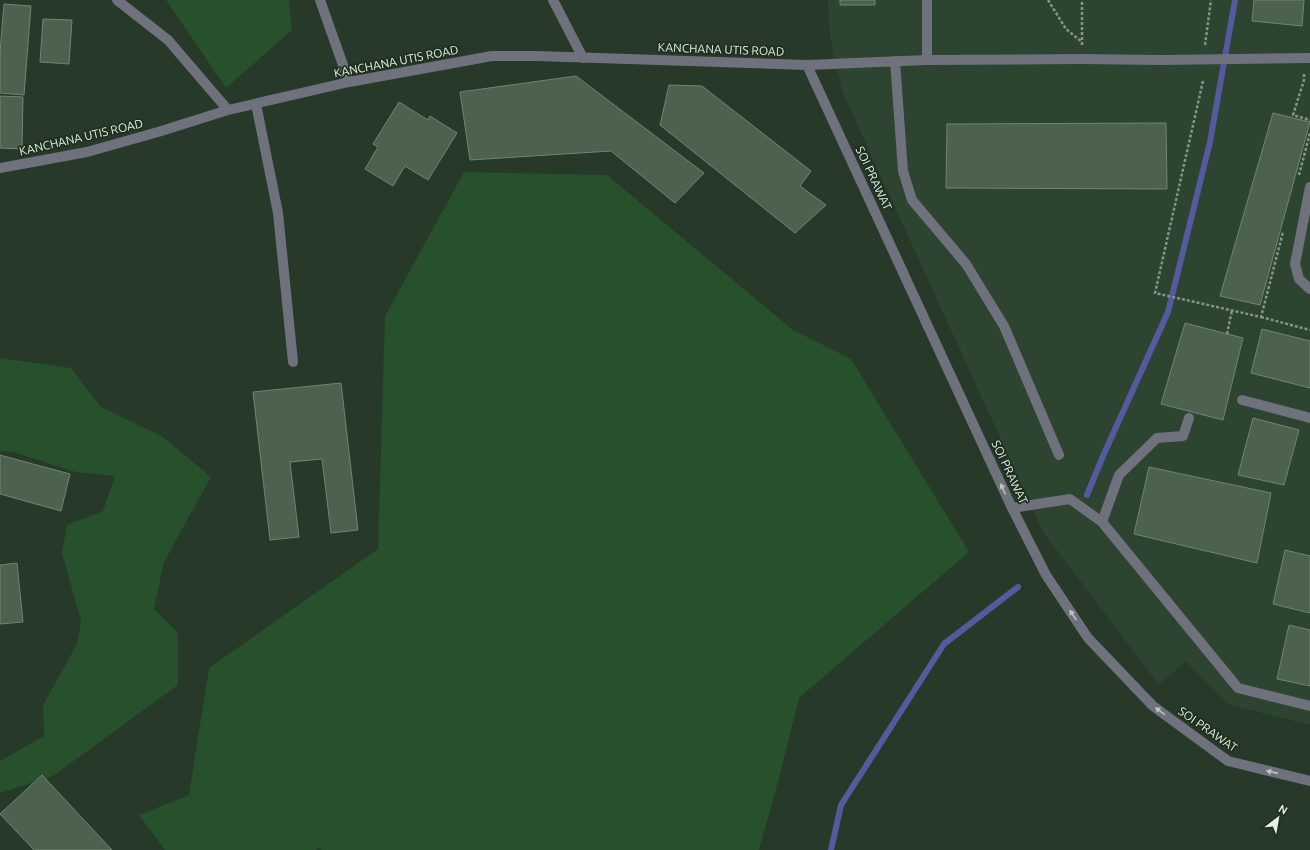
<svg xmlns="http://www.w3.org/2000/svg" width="1310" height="850" viewBox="0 0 1310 850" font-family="Ubuntu,sans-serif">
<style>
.built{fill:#2d4430}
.green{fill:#27502d}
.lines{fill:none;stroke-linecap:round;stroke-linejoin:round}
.stream{stroke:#55599e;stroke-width:6}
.building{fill:#4d614f;stroke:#708572}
.path{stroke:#869487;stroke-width:2.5;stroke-dasharray:3 2;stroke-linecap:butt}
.minor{stroke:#6f717c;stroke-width:10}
.oneway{fill:#bbc3c0}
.labels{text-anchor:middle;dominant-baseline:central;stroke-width:3.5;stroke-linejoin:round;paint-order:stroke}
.street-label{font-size:12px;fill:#e4efe5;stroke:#1d2f1f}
</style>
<rect width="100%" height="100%" fill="#273928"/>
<path class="built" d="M828,0H1310V725L1230,705L1186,661L1159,685L1043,532L842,91L830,37Z"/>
<path class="green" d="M166,0H289L292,30L226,88Z
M464,172L607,175L793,330L851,359L969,552L799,698L779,778L759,850H322L318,847L316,850H165L139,815L189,795L209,668L378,549L385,316Z
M0,358L71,368L101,407L163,437L211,477L164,562L154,609L178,633V685L53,776L0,793V761L44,736L43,705L77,644L81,621L62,553L67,525L103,511L115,476L76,472L13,452L0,451Z"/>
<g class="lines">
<path class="stream" d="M1087,495L1103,456L1168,312L1210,142L1235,0
M831,850L841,805L944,644L1018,587"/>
</g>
<path class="building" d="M840,0H875V5H840Z
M1254,0H1304L1302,26L1252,21Z
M4,4L31,6L24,95L0,93V52Z
M43,19L72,20L69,64L40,62Z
M576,76L704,173L675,203L611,151L470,160L460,92Z
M669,85L702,86L811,171L800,186L826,205L795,233L660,125Z
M0,96L23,97L22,149L0,148Z
M399,102L428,120L430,116L457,133L428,180L405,166L393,186L365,169L378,147L373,144Z
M1273,113L1310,122L1260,305L1220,296Z
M1166,123L1167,189L946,188L947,124Z
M1185,323L1243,338L1223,420L1161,404Z
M1262,329L1310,341V388L1251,373Z
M341,383L358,530L331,533L322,459L290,462L299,537L270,540L253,392Z
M1253,418L1299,430L1284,485L1238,475Z
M0,455L70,474L61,511L0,494Z
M1149,467L1271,493L1257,563L1134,534Z
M1285,550L1310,556V613L1273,604Z
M17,563L23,622L0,624V565Z
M1289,625L1310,630V686L1277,679Z
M42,775L112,850H34L0,814Z"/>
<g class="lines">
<path class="path" d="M1048,0L1066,29L1082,42
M1082,45V0
M1205,45L1211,0
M1304,74V80L1293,115L1310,120
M1203,81L1155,293L1261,317L1283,232
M1299,175L1310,133
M1261,317L1310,330
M1227,334L1232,310"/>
<path class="minor" d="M117,0L168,40L228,110
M320,0L349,82
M553,0L583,58
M927,0V60
M895,61L903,171L912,200L966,264L1004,326L1059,455
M807,65L1012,508L1046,575L1088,638L1153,706L1228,761L1310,781
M256,104L278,213L293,362
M0,168L87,152L158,132L228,110L349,82L492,56H537L807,65L927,60L1082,59L1161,60L1310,58
M1310,187L1295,264L1299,279L1310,289
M1242,400L1310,418
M1012,508L1070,499L1102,522L1238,688L1310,706
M1102,522L1119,475L1157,438L1183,436L1189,418"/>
</g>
<defs><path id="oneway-solid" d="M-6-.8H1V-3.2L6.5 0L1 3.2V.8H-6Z"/></defs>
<g class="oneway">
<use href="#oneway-solid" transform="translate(1003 489) rotate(-115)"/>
<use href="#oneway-solid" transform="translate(1073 615) rotate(-124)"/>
<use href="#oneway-solid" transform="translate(1160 711) rotate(-144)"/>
<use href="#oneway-solid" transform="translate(1272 772) rotate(-167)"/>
</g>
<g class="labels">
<g class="street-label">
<text transform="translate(721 49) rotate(2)">KANCHANA UTIS ROAD</text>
<text transform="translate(396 61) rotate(-11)">KANCHANA UTIS ROAD</text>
<text transform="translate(81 137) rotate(-13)">KANCHANA UTIS ROAD</text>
<text transform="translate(874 178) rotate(65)">SOI PRAWAT</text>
<text transform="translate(1010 472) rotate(65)">SOI PRAWAT</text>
<text transform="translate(1208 729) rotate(35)">SOI PRAWAT</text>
</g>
</g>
<g transform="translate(1278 818) rotate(31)" stroke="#1d2f1f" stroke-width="3" paint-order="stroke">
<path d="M0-3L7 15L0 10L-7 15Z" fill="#e4efe5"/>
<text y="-6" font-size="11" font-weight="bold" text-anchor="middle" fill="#e4efe5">N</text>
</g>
</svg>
